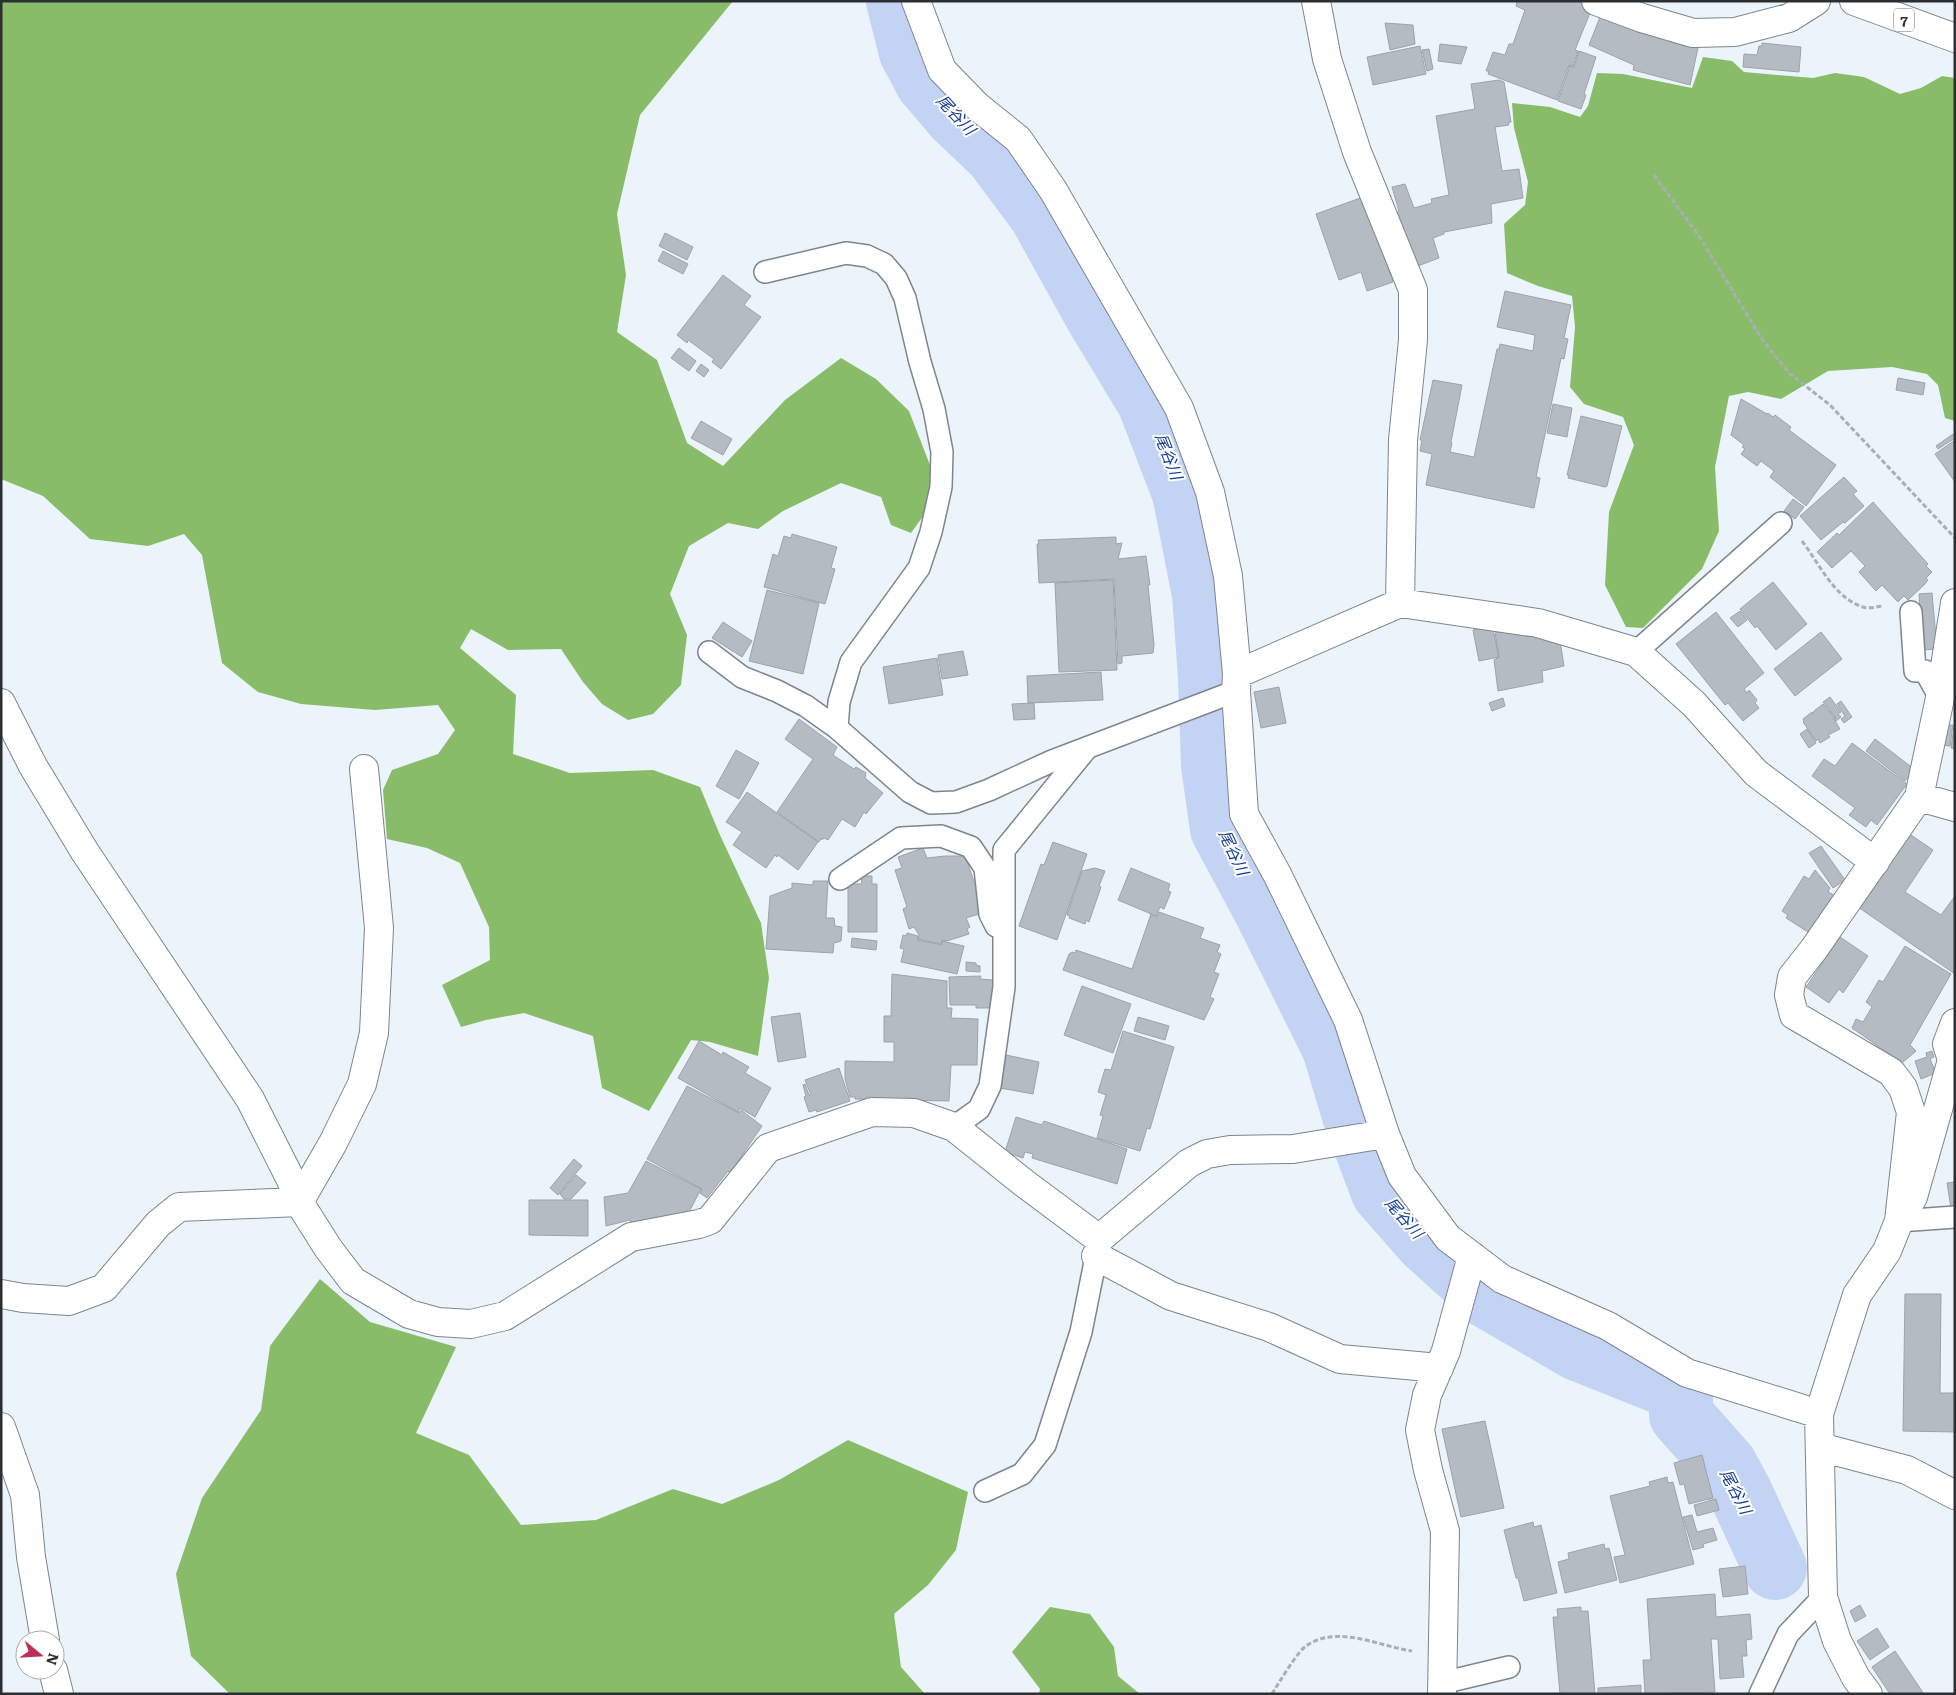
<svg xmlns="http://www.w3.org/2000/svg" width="1956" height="1695" viewBox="0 0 1956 1695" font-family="Literata,'Noto Sans JP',serif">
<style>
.forest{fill:#89bc69}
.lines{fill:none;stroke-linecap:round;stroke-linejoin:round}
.river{stroke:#c2d3f4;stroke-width:64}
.building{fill:#b4bbc3;stroke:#9ca3ab}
.service-casing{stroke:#7f858d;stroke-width:24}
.minor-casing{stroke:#7f858d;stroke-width:30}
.primary-casing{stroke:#7f858d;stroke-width:30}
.path{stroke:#a9afb5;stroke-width:3;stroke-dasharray:5 2.5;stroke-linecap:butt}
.service{stroke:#fff;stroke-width:21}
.minor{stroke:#fff;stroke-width:28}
.primary{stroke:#fff;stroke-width:28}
.labels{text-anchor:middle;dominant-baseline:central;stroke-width:4;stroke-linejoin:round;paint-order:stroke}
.shield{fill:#fff;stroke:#6b6d70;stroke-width:1}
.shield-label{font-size:14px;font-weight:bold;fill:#2c2f32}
.water-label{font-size:16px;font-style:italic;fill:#123994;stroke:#fff}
</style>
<rect width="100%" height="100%" fill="#ebf3fb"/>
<path class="forest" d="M1,1H733L640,115L617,214L626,275L617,332L657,360L687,443L723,466L785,400L841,358L876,379L909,411L935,478L926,512L911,533L891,525L881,497L841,483L783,511L758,529L728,523L689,546L670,594L687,635L681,685L653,714L628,720L602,704L583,682L561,649L508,650L471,629L460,648L516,695L513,754L570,773L653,770L700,787L720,835L761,923L769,978L758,1056L710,1042L691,1040L649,1111L602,1088L593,1036L524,1013L486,1020L461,1027L442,985L490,960L489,927L460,863L427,848L387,839L383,790L392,770L438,754L455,730L438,705L375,710L301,704L258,692L222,663L202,555L184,534L148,546L90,539L43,496L1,479Z
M1703,57L1732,61L1744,72L1813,78L1835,73L1864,77L1900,94L1921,88L1942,76L1955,78V421L1945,418L1938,385L1927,374L1892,367L1828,371L1781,399L1748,392L1729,396L1715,467L1719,531L1702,569L1643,628L1626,627L1605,585L1609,512L1634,445L1623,417L1584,404L1570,387L1575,327L1572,296L1538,286L1507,273L1504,224L1525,205L1528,182L1514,128L1512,103L1550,107L1580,117L1588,106L1597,73L1623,74L1692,88Z
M320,1279L370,1322L456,1347L416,1433L469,1455L521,1525L596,1520L673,1489L722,1504L779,1480L848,1440L968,1492L956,1550L928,1585L894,1614L901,1667L925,1694H230L191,1656L176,1574L202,1498L261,1410L270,1346Z
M1050,1607L1090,1614L1114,1647L1118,1676L1140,1694H1039L1040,1689L1012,1652Z"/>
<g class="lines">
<path class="river" d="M898,1L911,52L927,82L956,116L996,154L1040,213L1096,314L1149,402L1184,493L1204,594L1210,677L1213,765L1222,829L1265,909L1334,1048L1354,1115L1383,1192L1426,1241L1487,1296L1578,1349L1681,1390V1415L1726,1466L1740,1492L1775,1568"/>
</g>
<path class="building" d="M1517,1H1578L1592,8L1575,50L1578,51L1573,66L1569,65L1557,100L1488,74L1489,71H1486L1493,52L1505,55L1509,44H1513L1525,10L1516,6Z
M1602,12L1699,43L1690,85L1633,70L1634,65L1589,45Z
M1385,23L1413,25L1415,44L1390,50Z
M1762,43L1801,47L1799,72L1743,67L1744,54L1757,55L1759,46H1762Z
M1440,44L1467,47L1461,64L1438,61Z
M1420,46L1426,74L1373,85L1367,57Z
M1429,49L1433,69L1427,71L1422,50Z
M1579,51L1596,57L1584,94L1586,95L1581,109L1558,101L1570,66L1574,67Z
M1499,80L1504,82L1511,122L1508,123L1509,125L1495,127L1502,171L1519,169L1523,198L1491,204L1492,223L1444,232V234L1433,238L1439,258L1415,267L1397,213L1399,211L1392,187L1405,184L1414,208L1432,203L1431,199L1449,195L1436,116L1475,109L1471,84Z
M1363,197L1393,282L1367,291L1361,272L1339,280L1316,214Z
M665,233L693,247L687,260L659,246Z
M663,251L688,264L683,274L658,261Z
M723,275L751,296L744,305L761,317L721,369L712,362L714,359L688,340L687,343L677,335Z
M1505,291L1571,305L1564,338L1568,339L1564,359L1561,358L1536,477L1540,478L1534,508L1426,485L1432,454L1420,451L1422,440H1420L1433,380L1462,385L1451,442L1452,443L1450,452L1474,457L1497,349H1499L1500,344L1533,351L1535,335L1497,327Z
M679,348L696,361L689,371L671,358Z
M701,364L709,370L704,377L696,371Z
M1898,378L1925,383L1923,395L1896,390Z
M1741,399L1767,414L1768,413L1773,417L1775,415L1791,427L1789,430L1836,465L1806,506L1770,477L1774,471L1761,461L1757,466L1741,454L1745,449L1742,447L1744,445L1731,435Z
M1553,404L1572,408L1567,437L1547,433Z
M1581,416L1622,426L1607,486L1605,487L1568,478L1569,475H1567Z
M701,421L732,439L723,455L691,438Z
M1953,434L1955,438L1938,449L1936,446Z
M1955,440V482L1935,454Z
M1844,477L1857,491L1853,494L1864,506L1845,523L1843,522L1821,540L1800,516Z
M1793,499L1804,507L1795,519L1784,511Z
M1873,502L1928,564L1926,566L1932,572L1926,578L1928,580L1924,585L1908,600L1904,596L1898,602L1882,585L1876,591L1859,572L1865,566L1851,551L1832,568L1817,552L1837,533L1839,535Z
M792,534L837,547L831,568L835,569L825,604L764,587L773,554L778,556L784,536L791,538Z
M1116,537V544L1122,543L1118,559L1146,556L1150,585H1148L1154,645L1153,653L1122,656V663L1118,664L1114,579L1039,583L1037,544H1039L1038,540Z
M1113,580L1117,670L1059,672L1055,583Z
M1773,582L1807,624L1776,650L1757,626L1755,628L1740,609Z
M767,590L819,603L803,674L749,661Z
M1932,593L1937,649L1923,650L1919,594Z
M1740,611L1747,620L1738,627L1730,618Z
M1716,612L1764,673L1744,689L1747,693L1749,690L1757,700L1755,703L1759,708L1743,721L1728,703L1725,705L1676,644Z
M723,622L752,641L742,657L712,638Z
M1492,625L1499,657L1479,661L1473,630Z
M1514,629L1560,641L1564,666L1542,671L1543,682L1498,691L1494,660L1499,657L1495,633Z
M1821,632L1842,659L1795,696L1774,669Z
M963,651L968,675L942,679L938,655Z
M937,658L943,695L889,704L883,667Z
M1101,672L1103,700L1028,703L1027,676Z
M1279,687L1286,723L1261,728L1254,692Z
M1830,697L1841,712L1838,714L1841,717L1836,721L1834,719L1836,718L1823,702Z
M1503,698L1505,706L1492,711L1489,703Z
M1841,701L1852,717L1844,723L1841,719L1845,716L1837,704Z
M1034,703L1035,719L1014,720L1012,704Z
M1823,704L1835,718L1834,719L1840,729L1828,735L1830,737L1820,743L1818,739L1816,741L1803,722L1804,721L1803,719L1812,712L1813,714L1814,711Z
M799,719L837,747L833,755L854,769L856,767L866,773L865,778L883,793L866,814L864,812L855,827L842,819L828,840L824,838L822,840L821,838L819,842L777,812L813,759L785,739Z
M1955,720V749L1951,748Z
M1943,725H1953L1950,746L1941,745Z
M1807,729L1816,743L1809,748L1800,734Z
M1875,739L1914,769L1905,781L1866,751Z
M1852,743L1907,784L1877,825L1871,820L1866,827L1849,815L1855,808L1812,776L1824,759L1835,766Z
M736,750L759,763L739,799L716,786Z
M747,792L818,842L798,870L778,855L777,857L775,855L766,868L733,845L742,832L726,822Z
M1908,833L1933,850L1905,892L1941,915L1955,896V974L1858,907Z
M1053,842L1087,854L1057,940L1019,926L1041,864L1044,865Z
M1821,846L1845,880L1833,888L1809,853Z
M923,848L927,858L945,856H965L982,904L978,906L979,914L966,918L970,927L967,929L969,934L947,941L942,940L941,944L918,939L919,935L914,927L909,929L903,909L907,907L895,870L902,868L898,857Z
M1095,868L1105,871L1099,886L1101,887L1089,922L1086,920L1085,924L1069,918L1070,916L1067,915L1082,871Z
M1131,868L1170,884L1168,891L1171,892L1164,909L1160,907L1156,916L1118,900Z
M1815,870L1830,888L1828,892L1836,896L1815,931L1811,928L1808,932L1786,918L1788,915L1782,911L1804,876L1809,879Z
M861,876H872V884H877V932H848V884H862Z
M813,881H828L826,918H834L835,926L842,927L841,941L834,943L833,953L766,949L770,896L792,888V883L813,885Z
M1159,912L1204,928L1200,938L1220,945L1217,952L1221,954L1214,972L1219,974L1210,997L1214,999L1204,1020L1063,970L1069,954L1072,952L1075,953L1076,950L1132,969L1151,914L1157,917Z
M907,933L918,936L917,940L942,945V941L964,946L957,974L901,962L904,949L900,948L903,935L906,936Z
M1840,937L1868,956L1843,993L1839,989L1829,1003L1806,987Z
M852,938L877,941L876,950L851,947Z
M1905,946L1951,974L1910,1045L1916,1051L1902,1063L1852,1028L1856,1019L1863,1022L1872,1007L1866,1002L1879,980L1883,982Z
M966,962L976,963V965L980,966V972L966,971Z
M892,974L947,981V1008H952L951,1018L978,1019L977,1065H951L949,1101L855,1099V1097H850L845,1079V1061L894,1062V1042H884V1016H891Z
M981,976L980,979L993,980L994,1008H976V1005H950L949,977Z
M1082,986L1131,1004L1113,1053L1064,1035Z
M800,1013L806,1057L778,1062L771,1017Z
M1138,1017L1169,1026L1165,1040L1134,1031Z
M1123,1031L1174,1047L1150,1129L1147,1128L1140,1151L1097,1138L1103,1116L1100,1115L1106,1095L1098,1092L1105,1069L1111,1070Z
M699,1041L722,1055L723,1052L749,1067L745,1073L771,1088L755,1117L740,1108L738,1112L678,1078Z
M1932,1051L1934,1057L1930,1059L1936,1073L1921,1079L1915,1061L1927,1057L1926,1053Z
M1006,1055L1039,1062L1033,1094L1000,1088Z
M839,1068L850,1101L817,1112L816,1110L809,1112L804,1097L806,1096L803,1085L805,1084L809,1095H811L805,1080Z
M687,1086L739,1113L741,1110L762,1126L730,1173L728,1171L707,1198L700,1193L702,1189L647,1159Z
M1016,1117L1042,1125L1044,1121L1127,1149L1117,1184L1032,1158L1033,1154L1025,1152L1023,1158L1005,1152Z
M574,1159L582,1166L558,1195L550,1188Z
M646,1161L701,1189L687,1216L631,1222L630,1220L606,1226L604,1197L628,1193Z
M576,1175L586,1183L571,1199H564L560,1194Z
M1955,1182V1208H1951L1947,1183Z
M529,1200H588V1236L529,1235Z
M1905,1294H1941L1940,1393H1955V1432L1903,1431Z
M1485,1421L1504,1508L1461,1517L1442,1429Z
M1702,1455L1713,1498L1689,1504L1684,1484L1680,1485L1674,1463Z
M1667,1477L1668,1483L1673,1482L1694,1564L1620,1583L1614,1557L1625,1555L1610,1496L1650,1486L1649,1482Z
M1716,1499L1719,1510L1697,1516L1694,1505Z
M1692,1515L1697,1532L1713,1528L1717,1540L1703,1544L1704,1547L1693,1550L1683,1517Z
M1533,1522L1534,1527L1541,1525L1557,1593L1524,1601L1518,1578H1516L1504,1530Z
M1604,1544L1605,1549L1609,1548L1617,1580L1565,1593L1558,1562L1569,1559L1568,1553Z
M1745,1566L1748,1594L1723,1597L1719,1569Z
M1715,1594L1716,1617L1750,1614L1752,1639L1746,1640L1747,1656H1742L1744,1677L1720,1679L1718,1639H1711L1715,1692L1645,1694L1643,1660H1651L1647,1599Z
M1860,1605L1866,1616L1855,1622L1850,1611Z
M1581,1607V1611H1588L1595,1694H1560L1553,1617H1558L1557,1609Z
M1877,1628L1889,1647L1870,1660L1857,1641Z
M1895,1651L1924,1694H1890L1872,1667Z
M1641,1685V1694H1598V1688Z"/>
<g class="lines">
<defs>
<path id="service" d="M765,272L846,253L867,256L884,264L896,278L905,298L920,362L934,409L942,452L941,487L931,532L919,568L851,662L839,702L837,728
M1911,612L1915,671H1925L1940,698
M709,652L742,677L777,691L806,706L837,728L910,792L931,803L956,802L989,790L1052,761L1236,691
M1636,652L1781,523
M840,879L901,838L941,836L971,847L985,868L990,914L996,926
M954,1127L979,1109L990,1086L1004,987V850L1087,748
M1899,1221L1955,1217
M985,1491L1022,1474L1045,1445L1081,1332L1099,1242
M1442,1683L1509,1667
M1760,1694L1788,1634L1823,1597"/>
<path id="minor" d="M916,1L942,70L977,106L1018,139L1053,190L1179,408L1210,492L1228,576L1237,674L1400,603L1403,440L1413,340V290L1357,152L1327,59L1316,1
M1596,1L1642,18L1693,33L1735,32L1789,18L1816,1
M1400,603L1538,623L1636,652L1694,704L1756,773L1875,862
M1237,674L1236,691L1244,814L1278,876L1348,1020L1385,1134L1402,1176L1448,1238L1502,1279L1608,1326L1687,1373L1819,1414
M1,703L33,766L85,852L250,1099L291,1180L299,1202L328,1248L353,1281L409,1314L438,1322L471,1324L505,1316L631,1237L699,1224L710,1220L768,1148L872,1112L914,1113L954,1127L1024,1183L1099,1239L1189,1163L1207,1154L1230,1150L1293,1149L1385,1134
M1919,797L1955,807
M1899,1221L1911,1112L1903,1088L1891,1072L1794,1015L1789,995L1792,977L1814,949L1919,797L1940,698L1955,603
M1096,1256L1171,1296L1269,1327L1340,1359L1439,1368
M1,1294L23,1298L69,1301L104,1288L158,1224L179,1207L299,1202L333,1143L362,1084L374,1033L379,928L364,769
M1,1427L25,1495L31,1557L45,1640
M1820,1447L1907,1470L1955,1495
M53,1670L59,1694
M1442,1694L1445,1531L1428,1470L1420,1430L1427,1395L1446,1351L1472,1256
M1868,1694L1856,1678L1837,1641L1823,1597L1819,1414L1857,1295L1887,1251L1899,1221L1913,1197L1952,1060L1947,1044L1955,1023"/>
<path id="primary" d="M1854,1L1955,38"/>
</defs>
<use href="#service" class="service-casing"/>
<use href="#minor" class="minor-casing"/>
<use href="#primary" class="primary-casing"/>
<path class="path" d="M1654,175L1699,236L1762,339L1789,373L1830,405L1955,538
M1802,541C1819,563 1834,598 1863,607C1868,609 1876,607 1882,606
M1272,1694C1278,1684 1298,1651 1306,1646C1337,1624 1378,1646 1412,1651"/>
<use href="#service" class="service"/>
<use href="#minor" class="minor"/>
<use href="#primary" class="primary"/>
</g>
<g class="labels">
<rect class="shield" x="1894" y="8.5" width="20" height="23" rx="4"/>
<g class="shield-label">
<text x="1904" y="20">7</text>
</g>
<g class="water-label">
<text transform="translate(957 114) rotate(47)">尾谷川</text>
<text transform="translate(1170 456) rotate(69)">尾谷川</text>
<text transform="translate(1235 852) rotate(65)">尾谷川</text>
<text transform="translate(1405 1217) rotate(49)">尾谷川</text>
<text transform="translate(1737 1491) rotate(63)">尾谷川</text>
</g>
</g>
<rect width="1956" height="1695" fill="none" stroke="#2c2f32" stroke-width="5"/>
<g transform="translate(40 1655) rotate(108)"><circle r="24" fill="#ffffff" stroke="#abacad"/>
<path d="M0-4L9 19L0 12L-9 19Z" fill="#bd2e5b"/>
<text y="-8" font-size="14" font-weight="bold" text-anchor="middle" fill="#2c2f32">N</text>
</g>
</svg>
